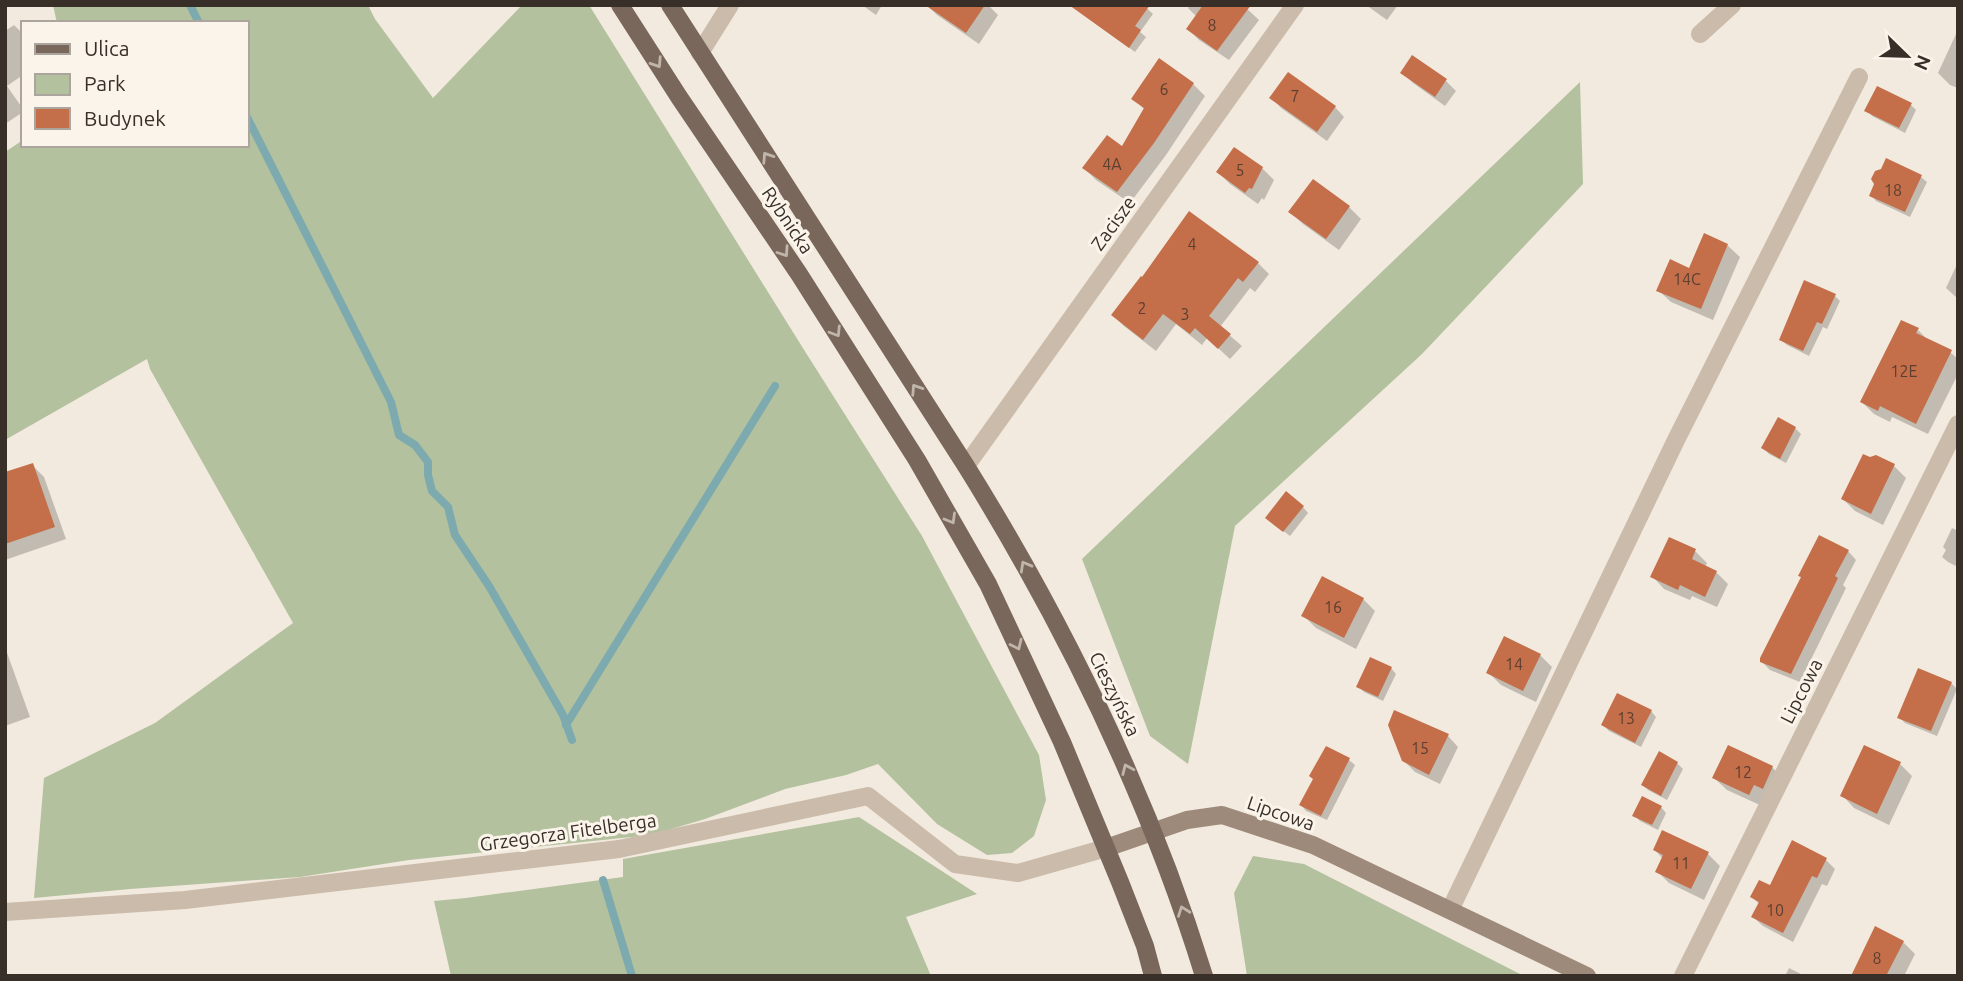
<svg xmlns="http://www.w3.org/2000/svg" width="1963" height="981" viewBox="0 0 1963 981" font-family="Ubuntu,sans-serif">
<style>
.green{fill:#b3c19e}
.shadow{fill:#0003}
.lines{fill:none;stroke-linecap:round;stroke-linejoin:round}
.stream{stroke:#7daaaf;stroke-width:8}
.building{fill:#c46f4a}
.street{stroke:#cbbbaa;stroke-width:18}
.secondary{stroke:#9e8a7b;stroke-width:18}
.primary{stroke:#7a675b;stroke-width:18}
.oneway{stroke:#c0b5aa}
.labels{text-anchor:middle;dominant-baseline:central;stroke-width:6;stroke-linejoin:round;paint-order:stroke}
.number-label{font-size:16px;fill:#5b3f31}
.street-label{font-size:19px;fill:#382f29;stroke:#faf4ea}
</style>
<rect width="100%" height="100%" fill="#f2eade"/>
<path class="green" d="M53,5H368L375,19L433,98L522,5H589L806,353L922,536L1039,755L1046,800L1034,836L1012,853L987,855L937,824L878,764L846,775L785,789L705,819L651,835L409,860L300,877L130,889L34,898L44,778L155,723L293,623L150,369L147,359L5,440V152L23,140V145H247V23H57Z
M1580,82L1583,184L1422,354L1235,526L1188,764L1150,736L1082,559Z
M859,817L977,894L906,917L931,976H451L434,901L466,898L623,877V859Z
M1253,856L1304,864L1524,976H1247L1234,893Z"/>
<path class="shadow" d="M862,5H882L876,15Z
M927,5H988L998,15L979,44L937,15Z
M1143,5L1153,14L1140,32L1146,37L1135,52L1081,13Z
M1190,5H1243L1259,20L1229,60L1199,40L1188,29L1197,17L1188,8Z
M1366,5H1398L1387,20Z
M14,25L23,34V75L7,86L23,109V112L5,124V31Z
M1956,34L1958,35V88L1950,85L1938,73Z
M1159,61L1193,84L1205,96L1166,155L1130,203L1096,180L1084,168L1122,148L1145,110L1133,98Z
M1403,73L1446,81L1456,91L1445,106L1413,83Z
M1272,98L1335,107L1344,117L1327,141L1281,108Z
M1911,105L1916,110L1905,133L1872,116L1867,110Z
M1262,168L1274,180L1264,200L1262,198L1258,204L1230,184L1218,172Z
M1921,177L1927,182L1910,217L1876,201L1871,195Z
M1349,207L1361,219L1339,250L1303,224L1290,212Z
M1727,245L1740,257L1713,320L1671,302L1658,290Z
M1958,262V299L1946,288Z
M1258,263L1269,274L1255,292L1250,288L1220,327L1242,346L1230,359L1207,338L1202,345L1176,324L1156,351L1124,326L1113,315Z
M1835,296L1840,301L1827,329L1823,327L1809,356L1787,345L1781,340Z
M1918,330L1929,341L1950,352L1958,359V374L1928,434L1892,417L1890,422L1874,414L1862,402Z
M1779,420L1795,428L1801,434L1786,463L1769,454L1763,448Z
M32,465L44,477L66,539L5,560V474Z
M1894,466L1906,478L1883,525L1855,511L1843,499Z
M1303,507L1308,513L1290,536L1273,523Z
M1958,526V567L1948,562L1942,557L1946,550L1943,547L1952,528L1956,530Z
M1695,551L1707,563L1705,567L1716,572L1728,584L1717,607L1692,596L1690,600L1664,589L1652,576Z
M1848,551L1856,560L1843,585L1846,588L1800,682L1770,670L1761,661Z
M1363,599L1375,611L1356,649L1316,628L1304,616Z
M5,647L30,717L5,726Z
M1540,655L1552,667L1536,702L1501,685L1489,673Z
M1391,668L1396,674L1383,701L1364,692L1358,686Z
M1951,683L1957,689L1937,736L1905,723L1899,717Z
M1651,711L1656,717L1641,747L1609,731L1603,725Z
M1448,736L1458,747L1440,784L1415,772L1403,760Z
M1327,748L1349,760L1355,765L1327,820L1306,811L1301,805L1314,779Z
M1677,763L1683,769L1667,800L1648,790L1643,785Z
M1900,764L1912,776L1889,825L1854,808L1842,795Z
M1772,767L1784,780L1762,806L1727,790L1714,778Z
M1661,807L1666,813L1658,830L1640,821L1634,815Z
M1655,850L1708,854L1720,866L1704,900L1669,883L1657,871L1663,859Z
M1825,859L1835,869L1827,886L1822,884L1793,942L1763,926L1753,917L1759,904L1752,897Z
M1903,942L1915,954L1904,976H1853Z
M1789,968L1805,976H1785Z"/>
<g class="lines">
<path class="stream" d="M190,5L199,23
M247,117L391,402L399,435L415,445L428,462V475L432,491L448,507L455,535L489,586L563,715L572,740
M566,725L775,386
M603,880L632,976"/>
</g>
<path class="building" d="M925,5H985L966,33Z
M1069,5H1150L1135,26L1141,30L1129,48Z
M1203,5H1251L1217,51L1186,29Z
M1412,55L1447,79L1435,97L1400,73Z
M1159,58L1194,83L1154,143L1117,192L1082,168L1107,135L1122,146L1144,108L1131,99Z
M1288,72L1336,106L1317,132L1269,98Z
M1877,86L1912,103L1899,128L1864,111Z
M1234,147L1263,167L1252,189L1249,188L1245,193L1216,172Z
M1886,158L1922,175L1905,212L1869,196L1874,184L1871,179L1875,171L1881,169Z
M1313,179L1350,206L1326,239L1288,212Z
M1189,211L1259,262L1243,282L1238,278L1209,316L1231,334L1218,349L1195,328L1190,334L1163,314L1143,340L1111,315L1141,276L1142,277Z
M1704,233L1728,244L1701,309L1656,291L1670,259L1689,268Z
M1804,280L1836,294L1822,324L1817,322L1803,351L1779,340Z
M1901,320L1919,328L1916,333L1952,350L1916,424L1880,406L1878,411L1860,402Z
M1778,417L1796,427L1780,459L1761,448Z
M1863,454L1870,457L1876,455L1895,464L1871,514L1841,499Z
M33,463L55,527L5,544V472Z
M1286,491L1304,506L1283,532L1265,518Z
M1819,535L1849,550L1835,576L1838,578L1791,674L1760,662V658L1801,577L1798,576Z
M1669,537L1696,549L1692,559L1717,571L1705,597L1680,585L1678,590L1650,577Z
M1322,576L1364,598L1344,638L1301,616Z
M1504,636L1541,654L1523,691L1486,673Z
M1370,657L1392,667L1378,697L1356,687Z
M1918,668L1952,682L1931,731L1897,718Z
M1617,693L1652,710L1635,743L1601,725Z
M1394,710L1449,734L1429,775L1402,761L1388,725Z
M1728,745L1773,766L1763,789L1754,785L1749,795L1712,778Z
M1864,745L1901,762L1877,814L1840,796Z
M1326,746L1350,758L1321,816L1299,805L1313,779L1309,776Z
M1659,751L1678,762L1661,796L1641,785Z
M1642,796L1662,806L1652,825L1632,816Z
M1662,830L1709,852L1691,889L1655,872L1663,855L1653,850Z
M1792,840L1827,858L1817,878L1812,876L1783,933L1751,917L1759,902L1750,897L1759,880L1770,885Z
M1875,926L1904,941L1886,976H1851Z"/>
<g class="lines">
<path class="street" d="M1700,34L1732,5
M700,53L730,5
M966,466L1295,5
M1450,910L1676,440L1859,77
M5,912L185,900L619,849L868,796L955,864L1018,873L1106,848
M1683,976L1958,424"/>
<path class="secondary" d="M1106,848L1187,820L1222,815L1313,845L1587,976"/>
<path class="primary" d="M620,5L679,97L799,274L917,460L988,584L1062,742L1120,882L1145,946L1153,976
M670,5L966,466C1066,627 1148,794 1204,976"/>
</g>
<defs><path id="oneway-chevron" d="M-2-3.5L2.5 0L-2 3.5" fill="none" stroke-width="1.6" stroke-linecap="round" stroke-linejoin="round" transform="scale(1.75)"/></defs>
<g class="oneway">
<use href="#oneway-chevron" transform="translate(657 63) rotate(57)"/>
<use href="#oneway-chevron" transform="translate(767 157) rotate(-123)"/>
<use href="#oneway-chevron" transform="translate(784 252) rotate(56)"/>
<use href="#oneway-chevron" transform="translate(836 332) rotate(58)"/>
<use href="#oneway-chevron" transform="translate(916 389) rotate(-123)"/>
<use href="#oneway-chevron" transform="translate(951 519) rotate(60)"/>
<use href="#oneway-chevron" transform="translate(1025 566) rotate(-119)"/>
<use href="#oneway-chevron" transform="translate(1017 645) rotate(65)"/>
<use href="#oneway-chevron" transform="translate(1127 769) rotate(-114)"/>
<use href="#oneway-chevron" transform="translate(1183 911) rotate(-110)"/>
</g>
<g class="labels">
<g class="number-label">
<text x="1212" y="25">8</text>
<text x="1164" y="89">6</text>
<text x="1295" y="96">7</text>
<text x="1112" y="164">4A</text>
<text x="1240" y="170">5</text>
<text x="1893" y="190">18</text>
<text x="1192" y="244">4</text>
<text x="1687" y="279">14C</text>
<text x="1142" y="308">2</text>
<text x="1185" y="314">3</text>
<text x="1904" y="371">12E</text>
<text x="1333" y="607">16</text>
<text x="1514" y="664">14</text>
<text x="1626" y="718">13</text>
<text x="1420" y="748">15</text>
<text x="1743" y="772">12</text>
<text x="1681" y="863">11</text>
<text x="1775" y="910">10</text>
<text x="1877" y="958">8</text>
</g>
<g class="street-label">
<text transform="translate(788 220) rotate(56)">Rybnicka</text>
<text transform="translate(1113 223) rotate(-54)">Zacisze</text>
<text transform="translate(1801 691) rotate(-63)">Lipcowa</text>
<text transform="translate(1115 694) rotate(64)">Cieszyńska</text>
<text transform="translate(1281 813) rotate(19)">Lipcowa</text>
<text transform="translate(568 832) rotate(-8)">Grzegorza Fitelberga</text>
</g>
</g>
<rect width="1963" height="981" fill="none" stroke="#382f29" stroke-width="14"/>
<rect x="21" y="21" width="228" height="126" fill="#faf4ea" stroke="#aca59d" stroke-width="2"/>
<rect x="35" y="44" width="35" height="10" fill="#7a675b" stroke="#aca59d" stroke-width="2"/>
<text x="84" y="56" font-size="21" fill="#382f29">Ulica</text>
<rect x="35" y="74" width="35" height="21" fill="#b3c19e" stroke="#aca59d" stroke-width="2"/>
<text x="84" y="91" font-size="21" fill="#382f29">Park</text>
<rect x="35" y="108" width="35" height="21" fill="#c46f4a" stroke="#aca59d" stroke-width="2"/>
<text x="84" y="126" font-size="21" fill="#382f29">Budynek</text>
<g transform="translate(1907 56) rotate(113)" stroke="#faf4ea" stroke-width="5" paint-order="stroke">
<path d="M0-5L12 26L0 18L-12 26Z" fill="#382f29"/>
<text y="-10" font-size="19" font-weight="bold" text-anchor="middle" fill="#382f29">N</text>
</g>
</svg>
